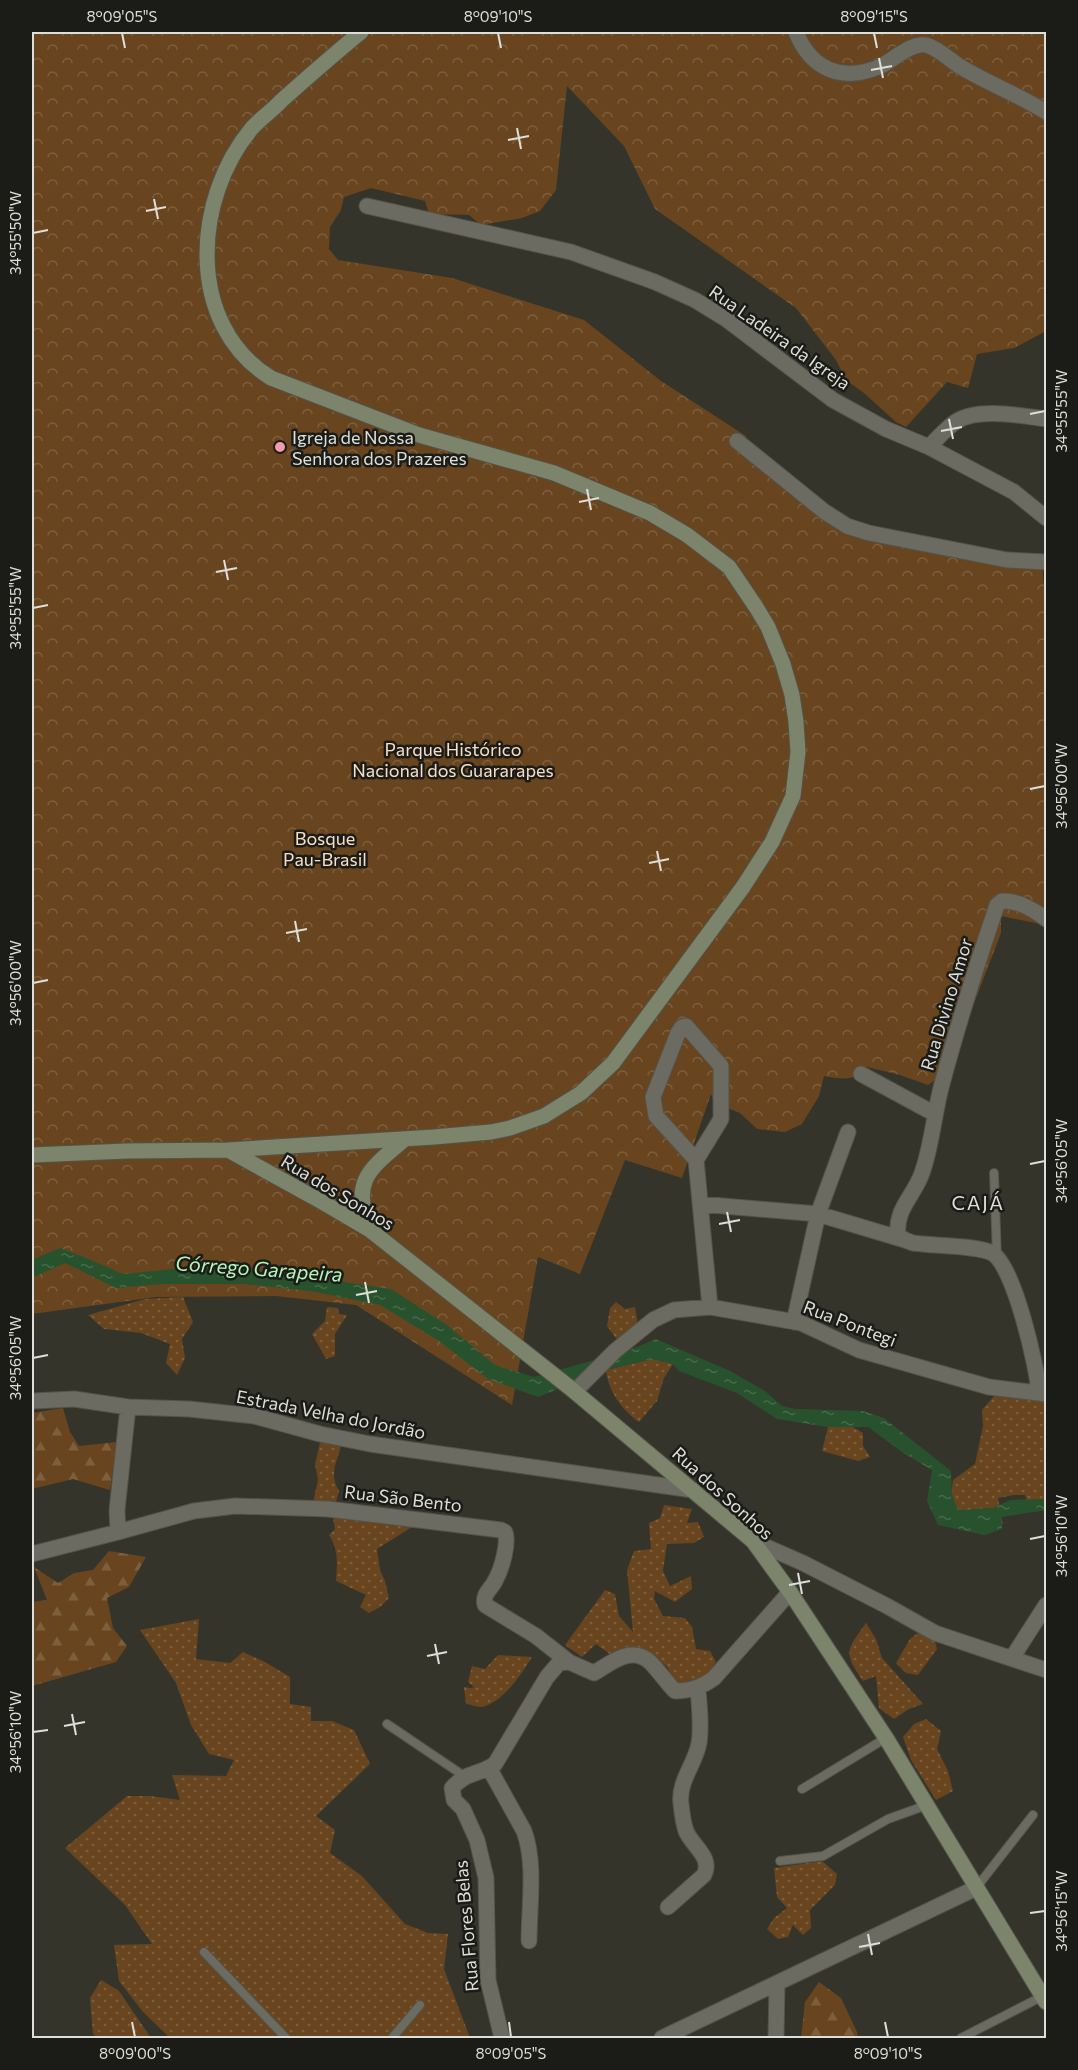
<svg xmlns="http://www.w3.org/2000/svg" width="1078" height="2070" viewBox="0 0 1078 2070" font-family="Commissioner,sans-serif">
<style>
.grass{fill:url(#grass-dots)}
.forest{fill:url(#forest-firs)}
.park{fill:url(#park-crowns)}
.water{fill:url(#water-ripples)}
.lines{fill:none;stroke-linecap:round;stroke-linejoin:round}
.lane-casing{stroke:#53534a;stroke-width:10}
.street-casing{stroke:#53534a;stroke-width:17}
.secondary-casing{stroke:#53534a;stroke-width:17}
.lane{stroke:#6b6b61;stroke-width:8}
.street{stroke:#6b6b61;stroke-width:15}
.secondary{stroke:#7c846b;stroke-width:15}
.ticks{fill:none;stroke:#dfdfd9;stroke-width:2}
.poi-dot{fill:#f29aae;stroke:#1b1b17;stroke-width:2}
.labels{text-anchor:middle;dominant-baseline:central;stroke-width:5;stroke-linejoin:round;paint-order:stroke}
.street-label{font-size:18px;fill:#dfdfd9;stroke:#1b1b17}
.poi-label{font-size:18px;fill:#dfdfd9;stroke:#1b1b17;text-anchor:start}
.park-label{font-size:18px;fill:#f8dfc7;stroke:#1b1b17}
.neighbourhood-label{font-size:20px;letter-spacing:1.5px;fill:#dfdfd9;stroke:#1b1b17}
.water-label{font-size:20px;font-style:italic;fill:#b4f7bb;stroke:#1b1b17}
.neatline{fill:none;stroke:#dfdfd9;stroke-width:2}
.ticks-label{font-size:15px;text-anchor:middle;fill:#dfdfd9}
</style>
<defs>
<pattern id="grass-dots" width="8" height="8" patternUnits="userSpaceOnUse" patternTransform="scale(1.5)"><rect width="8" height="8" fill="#68451e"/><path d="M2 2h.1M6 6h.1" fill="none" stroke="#7d5f3e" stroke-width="1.8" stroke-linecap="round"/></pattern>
<pattern id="forest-firs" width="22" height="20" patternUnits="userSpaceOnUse" patternTransform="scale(1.5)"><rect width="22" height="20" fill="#68451e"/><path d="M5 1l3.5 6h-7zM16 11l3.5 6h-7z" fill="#7d5f3e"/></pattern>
<pattern id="park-crowns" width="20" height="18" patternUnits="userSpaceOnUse" patternTransform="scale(1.5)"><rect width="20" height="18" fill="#68451e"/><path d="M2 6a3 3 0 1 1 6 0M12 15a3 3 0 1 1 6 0" fill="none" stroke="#7d5f3e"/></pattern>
<pattern id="water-ripples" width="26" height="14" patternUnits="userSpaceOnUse" patternTransform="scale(1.5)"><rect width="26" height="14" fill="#28522e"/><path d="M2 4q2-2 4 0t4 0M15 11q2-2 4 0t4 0" fill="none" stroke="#476a4c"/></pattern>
</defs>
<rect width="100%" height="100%" fill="#34342b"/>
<path class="grass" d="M183,1297L193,1322L182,1339L185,1358L177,1375L166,1363L170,1344L141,1333L104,1329L88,1315L145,1299Z
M616,1302L625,1309L635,1307L638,1325L618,1341L607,1326L610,1308Z
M327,1307L338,1308L339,1314L347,1315L335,1334V1356L326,1359L312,1334L325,1321Z
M652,1359L673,1364L664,1378L657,1401L639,1422C622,1410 608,1391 606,1370Z
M995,1395L1036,1398L1046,1402V1510L1030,1512L1025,1495H1014L998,1498L1003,1524L985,1535L954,1528L951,1495L953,1480L975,1464L983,1426L982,1410Z
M828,1427H853L863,1433V1446L870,1457L858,1461L822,1451Z
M321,1438L342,1442C338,1461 328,1473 339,1491L335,1505L313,1503L318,1480L315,1464Z
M664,1505L692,1509L687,1523L698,1522L704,1537L694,1543L667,1544L663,1571L670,1586L691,1576L692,1589L675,1602L655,1591L654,1599L663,1616L685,1618L692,1627L696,1649L710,1651L716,1662L706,1677L691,1690L675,1683L667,1667L653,1654L631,1649L611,1655L596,1644L582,1657L565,1645L605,1590L615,1594L619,1616L633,1632L627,1570L634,1551L651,1549L649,1523L660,1518Z
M339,1515L409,1522L412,1527L377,1549L380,1570L385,1581L389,1598L380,1607L369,1613L360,1607L366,1595L336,1581C337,1564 339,1550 329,1535L335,1529L333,1518Z
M199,1619L196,1659L230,1663L243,1652L265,1662L290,1677V1704L311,1707V1721H332L354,1730L370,1764L316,1816L335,1830L330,1853L362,1876L405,1924L428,1933L448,1934L444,1969L470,2038H170L143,2012L119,1981L114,1945L152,1944L125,1905L65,1848L127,1796H150L180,1800L172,1775L226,1776L234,1760L209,1754L191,1725L176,1683L140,1630Z
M866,1623L876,1639L882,1658L923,1704L909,1709L894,1719L879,1708L876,1676L863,1681C843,1652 846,1651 866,1623Z
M918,1633L934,1637L937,1649L918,1675L906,1673L896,1663L910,1639Z
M498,1655L532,1657C522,1673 502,1705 480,1707C476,1707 470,1704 466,1704L464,1687L471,1688L474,1687L468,1682L472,1666L485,1669Z
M926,1719L941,1731L937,1749L948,1771L953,1791L936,1800L911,1760L903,1737L914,1724Z
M822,1861L837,1874L835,1885L810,1910L811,1928L803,1935L793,1925L788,1937L778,1939L767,1929L774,1918L787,1908L777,1897L774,1868Z
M101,1980L119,1991L151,2038H98L93,2034L90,1998Z"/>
<path class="forest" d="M63,1408L70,1432L79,1446L117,1442L110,1490L73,1479L32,1489V1413Z
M109,1551L146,1557L129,1587L107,1598L113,1628L127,1646L116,1662L32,1686V1602L47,1600L34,1567L58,1583L74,1573L93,1570Z
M819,1982L841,1998L857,2032L858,2038H801L805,2002Z"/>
<path class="park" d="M32,32H1046V331L1014,348L977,354L968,388L947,382L906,427L896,422L864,393L846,380L836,360L796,308L655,209L624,146L567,86L556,190L540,211L522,218L481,225L469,215L429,214L425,201L371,188L344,197L341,210L330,227L329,249L338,260L452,278L584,320L661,381L746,436L753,463L840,522L1042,565L1046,610V925L1001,916V933L948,1071L928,1085L900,1075L867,1067C855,1082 841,1079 824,1076L819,1096L802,1124L785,1132L757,1129L740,1113L715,1103L711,1094L682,1178L625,1160L580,1274L538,1257L512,1405L356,1305L276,1296L156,1297L32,1314Z"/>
<path class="water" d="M60,1248L84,1257L123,1274L213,1265L311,1277L391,1289L447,1325L495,1365L534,1377L627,1351L656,1339L730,1371L765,1391L782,1406L795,1409L863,1411L884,1418L951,1471L952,1495L958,1510L992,1508L1011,1500L1046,1499V1510L1002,1517V1529L985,1535L938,1525L927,1501L932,1470L902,1452L868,1427H828L777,1419L737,1393L679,1371L673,1364L652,1359L606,1370L538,1397L488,1379L439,1341L380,1305L310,1291L245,1284H162L116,1288L65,1263L32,1278V1260Z"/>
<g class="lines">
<defs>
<path id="lane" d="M994,1173L997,1258
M387,1724L464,1776
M802,1789L886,1738
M780,1861L823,1856L888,1819L927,1805
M976,1888L1033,1815
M204,1952L286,2038
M392,2038L420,2005
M961,2038L1043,1996"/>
<path id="street" d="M796,32C811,70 843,83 881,66C893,60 912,42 926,45C938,48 951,61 961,67C989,84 1019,95 1046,112
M367,206L571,252L655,282L695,300L726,319L833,400L886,429L929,447L1014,492L1046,518
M737,441L825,512L847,526L869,533L1007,560L1046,562
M929,447C938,438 947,427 957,421C979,407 1022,416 1046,419
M861,1074L935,1114
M696,1160L656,1116L653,1097L678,1033L682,1027L686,1026L721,1066V1119L696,1160L710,1307
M700,1204L818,1214L905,1240
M794,1322L818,1214L848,1132
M575,1391L615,1351L653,1320L674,1310L710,1307L801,1323L859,1350L989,1387L1046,1394
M1039,1392C1037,1367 1014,1265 992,1253C976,1245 933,1246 913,1243L905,1240L898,1235C895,1209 914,1196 922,1173C932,1145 934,1113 942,1084C958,1024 977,964 997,905L1002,901C1018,900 1034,910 1046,919
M32,1401L74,1399L128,1407L189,1409L254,1416L320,1434L370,1444L693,1490
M118,1532L194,1511L235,1506L328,1509L501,1530L505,1532C509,1543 502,1568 496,1579C492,1589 482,1593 485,1605L536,1636L569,1662
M753,1541L803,1563L887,1606L935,1633L1046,1670
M32,1554L118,1532L117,1510L128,1407
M1012,1658L1046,1605
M489,1768L524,1831C536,1863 529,1907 529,1941
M668,1907L704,1875C713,1857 692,1846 686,1831C683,1823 682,1813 681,1804C678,1781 695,1765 699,1743C702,1725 699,1706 698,1688
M502,2038L488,1980L486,1878L477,1840L463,1809L454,1800L452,1788C467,1771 477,1776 495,1764L547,1677L559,1663L569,1662L594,1673C611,1663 631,1645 650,1662C659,1671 666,1682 675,1691C691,1691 702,1687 714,1678L790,1592
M662,2038L976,1888
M776,2038L777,1983"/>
<path id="secondary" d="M228,1150L324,1203L370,1230L569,1387L753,1541L790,1592L886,1738L1046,2002
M32,1155L127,1151L228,1150L434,1137L491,1132L510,1128L544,1116L581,1093L613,1063L743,887L772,842L793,796L798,752L796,722L792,695L783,664L768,627L756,607L729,567L687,535L650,513L554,473L419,435L271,378C185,325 193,198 252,128C261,118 273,110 282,100C308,77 334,54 361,32
M370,1230C351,1181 368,1170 405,1139"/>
</defs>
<use href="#lane" class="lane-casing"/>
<use href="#street" class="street-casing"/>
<use href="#secondary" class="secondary-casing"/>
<use href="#lane" class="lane"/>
<use href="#street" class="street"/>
<use href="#secondary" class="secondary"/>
</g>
<path class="ticks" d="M122,33L125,48M498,33L501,48M874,33L877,48M879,58L883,78M871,70L892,66M517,128L521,149M508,140L529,136M154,199L158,219M146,211L166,207M33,233L48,230M1030,414L1045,411M949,419L953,439M941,431L962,427M587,489L591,510M579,502L599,498M224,560L228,580M216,572L237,568M33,608L48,605M1030,789L1045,786M657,851L661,871M649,863L669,859M295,921L299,942M286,933L307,929M33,983L48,980M1030,1164L1045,1161M727,1212L731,1232M719,1224L740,1220M365,1282L369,1303M356,1295L377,1291M33,1358L48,1355M1030,1539L1045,1536M798,1573L802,1594M789,1585L810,1581M435,1644L439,1664M427,1656L447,1652M72,1714L76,1735M64,1726L85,1722M33,1732L48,1730M1030,1913L1045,1911M868,1934L872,1955M859,1947L880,1943M132,2022L135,2037M509,2022L511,2037M885,2022L888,2037"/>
<circle class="poi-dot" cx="280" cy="447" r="6"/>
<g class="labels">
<g class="street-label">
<text transform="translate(780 337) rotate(35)">Rua Ladeira da Igreja</text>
<text transform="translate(946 1004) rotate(-73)">Rua Divino Amor</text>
<text transform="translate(338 1192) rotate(31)">Rua dos Sonhos</text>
<text transform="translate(850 1323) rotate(21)">Rua Pontegi</text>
<text transform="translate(331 1414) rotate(11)">Estrada Velha do Jordão</text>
<text transform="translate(723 1493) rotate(42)">Rua dos Sonhos</text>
<text transform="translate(403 1498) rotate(7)">Rua São Bento</text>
<text transform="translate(466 1926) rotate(-95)">Rua Flores Belas</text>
</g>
<g class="poi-label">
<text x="292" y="437">Igreja de Nossa<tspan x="292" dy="21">Senhora dos Prazeres</tspan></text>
</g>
<g class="park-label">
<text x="453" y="749">Parque Histórico<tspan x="453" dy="21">Nacional dos Guararapes</tspan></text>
<text x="325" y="838">Bosque<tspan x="325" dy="21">Pau-Brasil</tspan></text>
</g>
<g class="neighbourhood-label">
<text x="978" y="1202">CAJÁ</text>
</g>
<g class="water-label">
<text transform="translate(259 1268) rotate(4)">Córrego Garapeira</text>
</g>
</g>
<rect width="1078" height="2070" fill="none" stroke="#1b1b17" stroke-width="66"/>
<rect x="33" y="33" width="1012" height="2004" class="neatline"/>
<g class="ticks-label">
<text x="122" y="22">8°09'05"S</text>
<text x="498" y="22">8°09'10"S</text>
<text x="874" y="22">8°09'15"S</text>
<text transform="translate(16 233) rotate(-90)" y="5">34°55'50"W</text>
<text transform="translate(1062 411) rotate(-90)" y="5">34°55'55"W</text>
<text transform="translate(16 608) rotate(-90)" y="5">34°55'55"W</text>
<text transform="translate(1062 786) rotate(-90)" y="5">34°56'00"W</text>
<text transform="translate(16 983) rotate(-90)" y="5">34°56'00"W</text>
<text transform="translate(1062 1161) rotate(-90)" y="5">34°56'05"W</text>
<text transform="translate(16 1358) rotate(-90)" y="5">34°56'05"W</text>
<text transform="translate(1062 1536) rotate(-90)" y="5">34°56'10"W</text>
<text transform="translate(16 1732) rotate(-90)" y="5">34°56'10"W</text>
<text transform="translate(1062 1911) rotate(-90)" y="5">34°56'15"W</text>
<text x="135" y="2059">8°09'00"S</text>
<text x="511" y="2059">8°09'05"S</text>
<text x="888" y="2059">8°09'10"S</text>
</g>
</svg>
